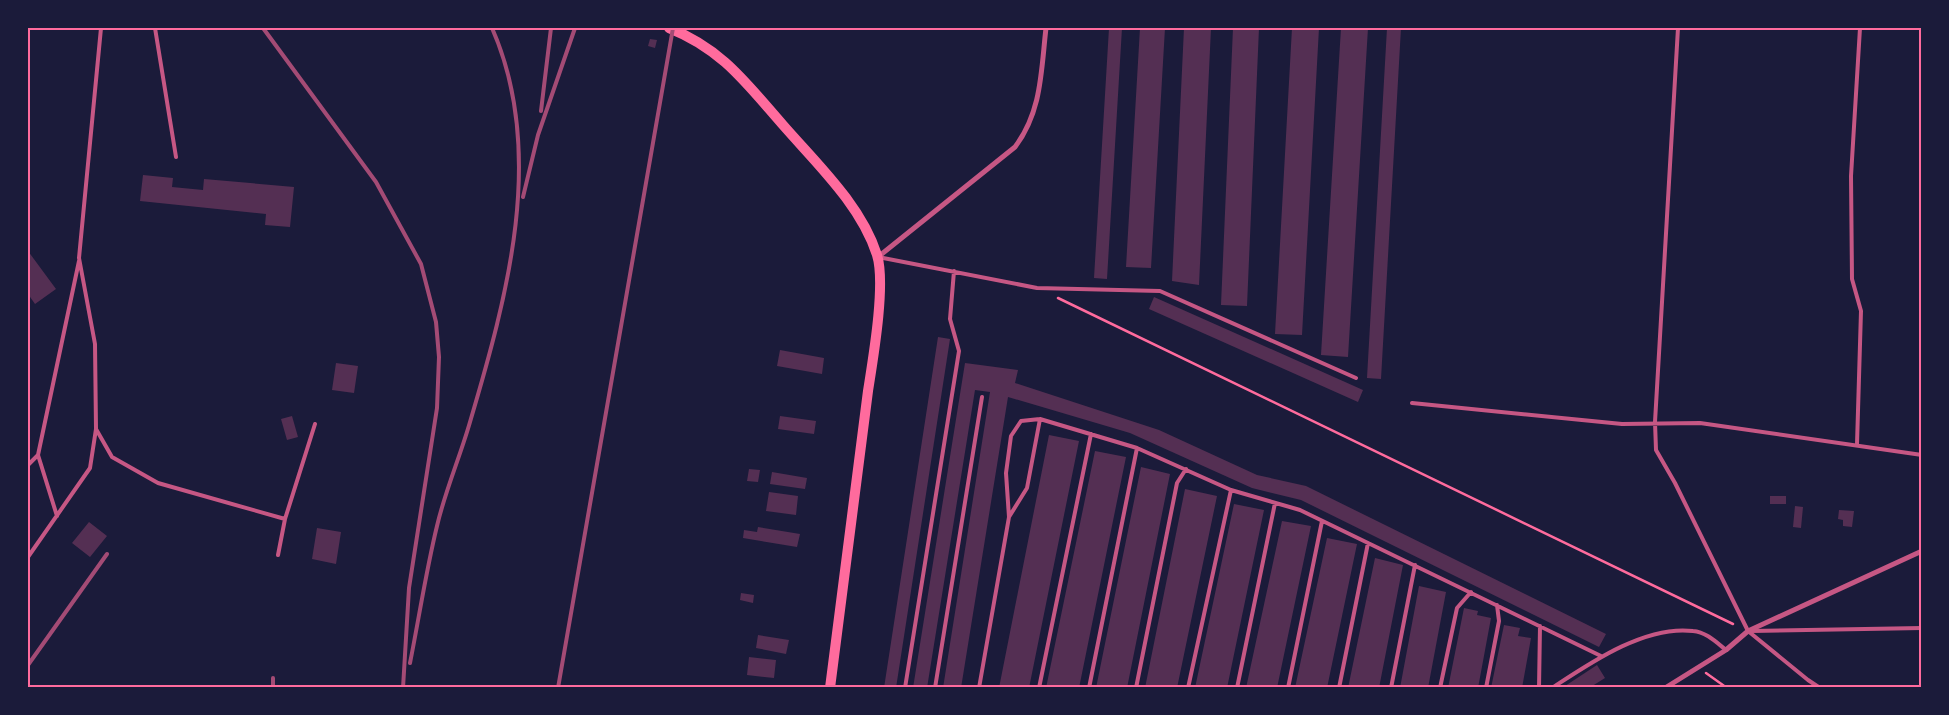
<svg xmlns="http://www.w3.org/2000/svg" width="1949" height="715" viewBox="0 0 1949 715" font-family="'Sofia Sans Condensed',sans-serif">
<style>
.building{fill:#542f53}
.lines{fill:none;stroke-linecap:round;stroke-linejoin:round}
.path{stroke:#ff6b9d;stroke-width:2.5}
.service{stroke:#c65784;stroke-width:4}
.minor{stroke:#c65784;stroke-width:5}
.secondary{stroke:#ff6b9d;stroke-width:10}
.rail{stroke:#a44b75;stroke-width:4}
.neatline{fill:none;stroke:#ff6b9d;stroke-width:2}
</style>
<rect width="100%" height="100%" fill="#1b1b3a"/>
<path class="building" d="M1109,28H1122L1107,279L1094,278Z
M1140,28H1165L1151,268L1126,267Z
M1184,28H1211L1199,285L1172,281Z
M1233,28H1259L1247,306L1221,305Z
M1292,28H1319L1302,335L1275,334Z
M1341,28H1368L1348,357L1321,355Z
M1387,28H1401L1381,379L1367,378Z
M650,39L657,40L655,48L648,46Z
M143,175L173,178L172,187L203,190L204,179L294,187L290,227L265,225L266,214L140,201Z
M28,251L56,289L35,304L28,294Z
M1154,297L1363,390L1358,402L1149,309Z
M938,337L950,339L896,688H884Z
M780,350L824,358L822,374L777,366Z
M336,363L358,366L354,393L332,390Z
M965,363L1018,370L1015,383L1159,430L1257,475L1306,486L1606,634L1599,647L1301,500L1252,488L1130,433L1008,397L961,688H943L990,392L975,390L927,688H913Z
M292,416L298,437L287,440L281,419Z
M780,416L816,421L814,434L778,429Z
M1049,435L1079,441L1029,688H999Z
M1095,451L1126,457L1079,688H1046Z
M1141,467L1170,474L1127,688H1096Z
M749,469L760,470L758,482L747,481Z
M772,472L807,478L805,489L770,484Z
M1185,489L1217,496L1177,688H1145Z
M769,492L798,496L796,515L766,511Z
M1770,496H1786V504H1770Z
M1234,504L1264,510L1227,688H1195Z
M1795,506L1803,507L1801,528L1793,527Z
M1839,510L1854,511L1852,527L1843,526V520L1838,519Z
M1282,521L1311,526L1277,688H1246Z
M89,522L107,536L90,557L72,543Z
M758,527L800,534L797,547L743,538L744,530L757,532Z
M317,528L341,532L336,564L312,559Z
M1327,538L1357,544L1327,688H1295Z
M1375,558L1403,565L1379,688H1348Z
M1419,586L1446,592L1428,688H1400Z
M741,593L754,595L753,603L740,600Z
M1464,608L1478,611L1477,615L1491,618L1478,688H1448Z
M1504,625L1520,628L1518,636L1531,638L1522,688H1491Z
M758,635L789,640L786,654L756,648Z
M749,657L776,660L774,678L747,675Z
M1597,665L1605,678L1589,688H1562Z"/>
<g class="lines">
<path class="path" d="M1058,298L1733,624
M1706,673L1727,688"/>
<path class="service" d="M101,28L79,258L95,344L96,429L112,457L158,483L285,519
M155,28L176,157
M1678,28L1655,422L1656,450L1675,483L1748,631L1808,680L1820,688
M878,257L1037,288L1160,291L1356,378
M1412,403L1622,424L1700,423L1922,455
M1857,444L1861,311L1852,279L1851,176L1860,28
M38,455L57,516
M28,465L38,455L79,261
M1009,517L1027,488L1040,419
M278,555L285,519L315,424
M28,557L90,468L96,429
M1751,631L1922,628
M905,688L959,351L950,319L954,271
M935,688L982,397
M979,688L1009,517L1006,473L1011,436L1021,421L1040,419L1137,448L1231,490L1300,510L1601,656
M1039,688L1091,434
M1089,688L1137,448
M1136,688L1177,483L1186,469
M1188,688L1231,490
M1237,688L1275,503
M1288,688L1322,521
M1339,688L1368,543
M1391,688L1415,565
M1440,688L1457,608L1471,592
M1486,688L1499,621L1497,605
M1539,688L1540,626
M1552,688C1590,663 1645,625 1693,631C1706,632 1716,642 1726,650"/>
<path class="minor" d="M878,257L1015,147C1042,111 1041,71 1046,28
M1665,688L1726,650L1748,631L1922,551"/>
<path class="secondary" d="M669,28C722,49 746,83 783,125C817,164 861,205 877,255C886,284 873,359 868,391C856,490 843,589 830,688"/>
<path class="rail" d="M263,28L376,182L421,264L436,322L439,357L437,408L409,588L403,688
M541,111L551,28
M523,197L538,135L575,28
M410,663C419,618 426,571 437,526C445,491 460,457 470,422C507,297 547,153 492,28
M28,665L107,554
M273,678V688
M558,688L673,28"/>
</g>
<rect width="1949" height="715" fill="none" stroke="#1b1b3a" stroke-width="58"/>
<rect x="29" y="29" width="1891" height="657" class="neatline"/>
</svg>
